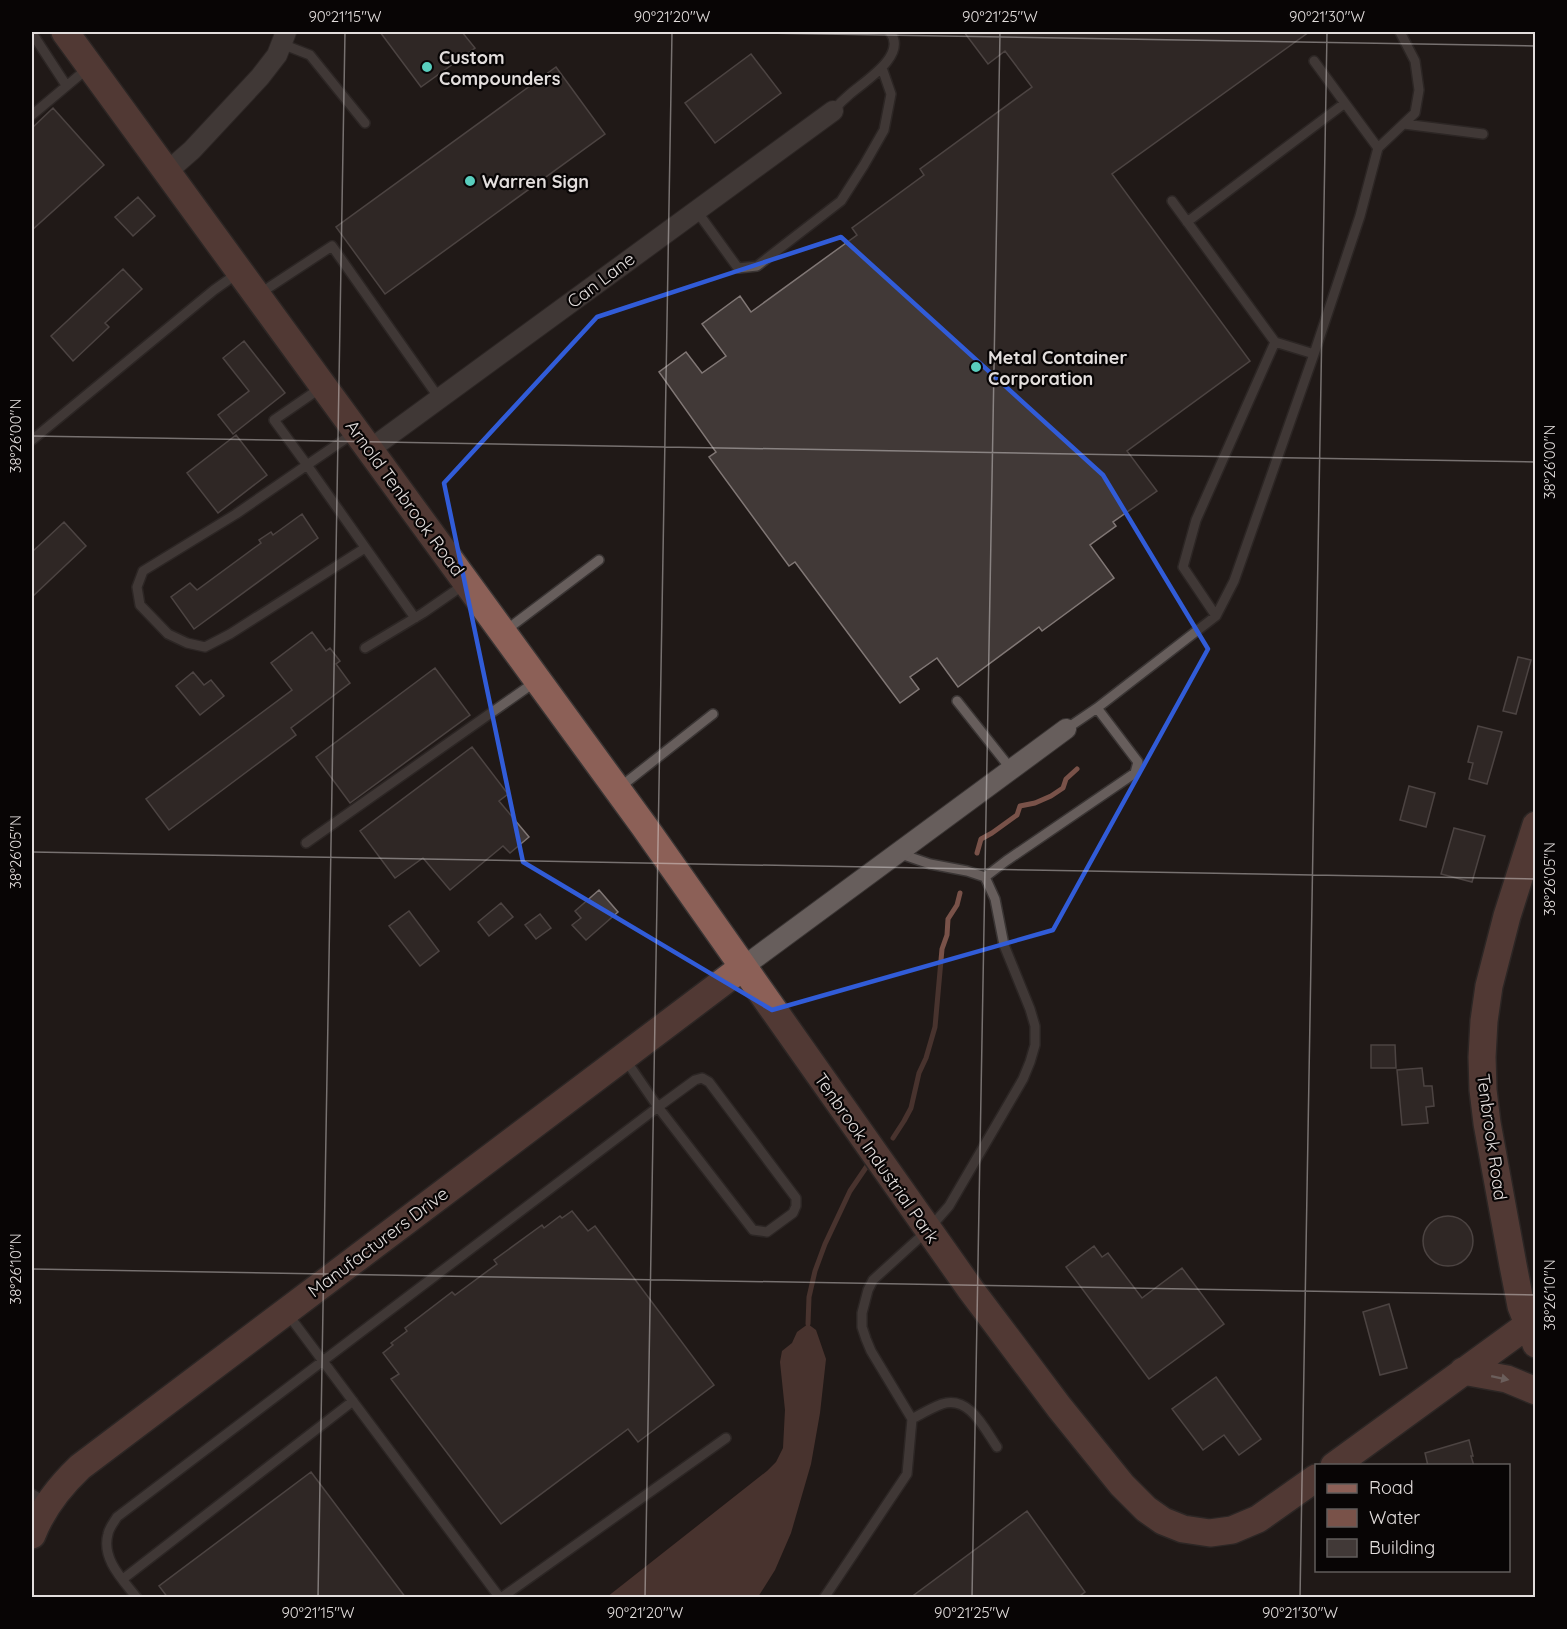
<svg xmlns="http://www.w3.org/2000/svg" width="1567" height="1629" viewBox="0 0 1567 1629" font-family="Quicksand,sans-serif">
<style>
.water{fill:#795249}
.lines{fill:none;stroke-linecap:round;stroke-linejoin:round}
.stream{stroke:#795249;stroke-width:5}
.building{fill:#413937;stroke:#807775;stroke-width:1.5}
.lane-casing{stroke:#3a3534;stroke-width:12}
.street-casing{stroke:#3a3534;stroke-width:22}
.secondary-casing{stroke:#3a3534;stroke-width:30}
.lane{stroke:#675e5c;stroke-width:9}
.street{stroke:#675e5c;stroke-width:20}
.secondary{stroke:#8c6057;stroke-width:27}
.oneway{fill:#c5b2ae}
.marked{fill:none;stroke:#315cd8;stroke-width:4.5;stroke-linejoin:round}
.ticks{fill:none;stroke:#e3dedd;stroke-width:1.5;stroke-opacity:0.45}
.poi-dot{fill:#59cebe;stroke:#080505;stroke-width:2}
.labels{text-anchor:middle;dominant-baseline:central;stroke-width:4.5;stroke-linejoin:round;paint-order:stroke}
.poi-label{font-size:18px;font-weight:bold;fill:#e3dedd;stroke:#080505;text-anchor:start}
.street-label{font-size:18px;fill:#e3dedd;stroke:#080505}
.neatline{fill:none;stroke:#e3dedd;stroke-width:2}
.ticks-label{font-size:15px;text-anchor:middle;fill:#e3dedd}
</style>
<rect width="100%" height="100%" fill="#201917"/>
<path class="water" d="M808,1324L816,1330L826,1359L820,1413L811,1464L791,1533L775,1570L758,1597H607L767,1471L776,1462L783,1448L785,1410L780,1362L782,1351L792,1343L797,1332Z"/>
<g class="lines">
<path class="stream" d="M977,853L981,839L992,833L1017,815L1020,806L1035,803L1051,796L1063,788L1066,779L1077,769
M893,1138L904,1121L911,1108L919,1073L926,1058L935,1027L942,949L947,935L948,919L957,905L960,893
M808,1324L809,1297L815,1271L825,1244L850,1191L867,1166"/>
</g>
<path class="building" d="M380,32H462L475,48L421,87Z
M964,32H1309L1112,174L1250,361L1127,451L1157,491L1113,522L1116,526L1090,545L1114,578L1042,631L1039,627L958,687L937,658L910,677L919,689L900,703L795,562L789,566L709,457L716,452L659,372L686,352L702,373L726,356L702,324L740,296L751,312L857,235L852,228L924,175L920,169L1032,87L1005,51L988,64Z
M751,54L781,93L715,143L685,103Z
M556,67L605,134L385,294L336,227Z
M53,108L104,165L32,230V128Z
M138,197L155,216L133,236L115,217Z
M123,269L142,289L105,323L109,327L73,361L51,336Z
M244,341L285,393L233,434L218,415L249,391L223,358Z
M236,435L267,475L218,513L187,473Z
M302,514L318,538L194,629L171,597L190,583L197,590L261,543L259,540L271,532L273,535Z
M64,522L86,546L32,597V552Z
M312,632L326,651L330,648L340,661L336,664L350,683L291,728L296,735L169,830L146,799L292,690L271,663Z
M1518,657L1531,660L1516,714L1503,711Z
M435,668L470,715L350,803L316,757Z
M193,672L204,685L211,680L224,696L200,715L176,686Z
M1478,726L1502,732L1487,784L1469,779L1473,763L1468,762Z
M472,747L508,794L499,801L529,837L510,853L503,846L450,890L423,858L395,878L360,831Z
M1409,786L1435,793L1426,827L1400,820Z
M1454,828L1485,836L1472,882L1441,874Z
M599,890L618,912L586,940L572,925L581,918L575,911Z
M501,903L513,917L489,936L478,922Z
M409,911L439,951L420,966L389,926Z
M540,914L551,928L536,939L525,925Z
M1371,1045H1395L1396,1068H1371Z
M1422,1068L1424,1086H1432L1434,1106L1426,1107L1428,1123L1402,1125L1397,1070Z
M572,1211L588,1231L595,1226L714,1385L638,1442L628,1429L501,1524L391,1379L399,1374L383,1353L393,1345L391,1343L407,1331L405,1328L452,1292L455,1295L497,1264L494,1260L542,1225L544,1228L560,1216L562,1218Z
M1423 1241a25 25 0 1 1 50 0a25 25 0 1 1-50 0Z
M1094,1246L1102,1257L1108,1253L1142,1298L1182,1268L1224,1324L1149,1379L1066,1267Z
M1389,1304L1407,1368L1380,1375L1363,1312Z
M1216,1377L1261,1439L1239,1455L1224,1435L1203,1450L1172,1409Z
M1469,1440L1473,1456H1471L1474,1466H1428L1425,1453Z
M311,1472L406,1598H168L159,1586Z
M1027,1511L1085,1592L1077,1598H910Z"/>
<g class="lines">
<defs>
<path id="lane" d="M32,33L66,85
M282,44L310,55L365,123
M1314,61L1378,148
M833,111C838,105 844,99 850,94C865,81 908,55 890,32
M32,115L88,68
M1404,124L1483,134
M1172,201L1275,342L1314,354
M696,210L738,268L757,266L841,201L864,165L884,130L891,94L882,68
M1187,222L1345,103
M259,294L332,246L439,398
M322,387L274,420L307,465L236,514L143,571L137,587L140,605L168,634L187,643L205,647L230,634L365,548
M354,433L307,465L415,618
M32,440L214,290L238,273
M1216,616L1183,567L1196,520L1275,342
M505,631L599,560
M365,648L423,613L465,584
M957,701L1011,769
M1066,729L1097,708L1216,616L1234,581L1314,354L1360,216L1378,148L1415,113L1419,90L1415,61L1400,32
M619,788L713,714
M306,843L535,682
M898,853L930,864L967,871L985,877L995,899L1004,945L1030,1009L1035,1026V1045L1030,1062L1023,1079L949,1206L928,1230L873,1280L868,1290L862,1313V1327L866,1339L871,1351L912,1419C921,1414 931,1408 942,1404C969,1395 984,1428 997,1447
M985,877L1006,861L1135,773L1138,762L1097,708
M702,1078L709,1082L796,1198V1206L793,1213L767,1232L753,1230L658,1107L695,1080Z
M287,1313L500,1598
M32,1494L46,1502
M123,1579L353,1401
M137,1598C123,1580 101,1559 108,1534C109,1528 114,1522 117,1517L658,1107L625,1059
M501,1598L726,1438
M824,1598L907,1474L912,1419"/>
<path id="street" d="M168,171L192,150L260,77L277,55L286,32
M369,450L833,111
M743,967L1066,729"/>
<path id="secondary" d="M65,32L644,826L971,1290L1059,1407L1122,1485L1146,1509L1163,1521L1183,1529L1210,1533L1232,1530L1258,1519L1316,1478
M1536,825L1507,916L1489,986L1484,1021L1482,1057L1483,1090L1487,1123L1513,1265L1521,1306L1536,1344
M1463,1371L1507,1379L1536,1391
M1334,1466L1536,1319
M32,1535C42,1509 59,1487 80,1467L743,967"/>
</defs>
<use href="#lane" class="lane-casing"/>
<use href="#street" class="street-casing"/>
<use href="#secondary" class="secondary-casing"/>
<use href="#lane" class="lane"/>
<use href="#street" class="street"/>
<use href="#secondary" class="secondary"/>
</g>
<defs><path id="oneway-solid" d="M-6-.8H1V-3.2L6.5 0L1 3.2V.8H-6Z" transform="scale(1.5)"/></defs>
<use class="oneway" href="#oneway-solid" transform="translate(1500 1378) rotate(12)"/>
<path d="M0 0H1567V1629H0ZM841,237L1103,475L1208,649L1053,930L772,1010L523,862L444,483L597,317Z" fill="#201917" fill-opacity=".55" fill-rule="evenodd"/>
<path class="marked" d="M841,237L1103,475L1208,649L1053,930L772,1010L523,862L444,483L597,317Z"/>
<path class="ticks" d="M700,32L1536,46M32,436L1536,462M32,852L1536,879M32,1269L1536,1295M318,1598L345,32M645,1598L672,32M972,1598L1000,32M1300,1598L1327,32"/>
<g class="poi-dot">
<circle cx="427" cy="67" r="6"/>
<circle cx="470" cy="181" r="6"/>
<circle cx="976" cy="367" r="6"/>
</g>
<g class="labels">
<g class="poi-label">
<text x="439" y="57">Custom<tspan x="439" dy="21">Compounders</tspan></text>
<text x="482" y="181">Warren Sign</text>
<text x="988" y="357">Metal Container<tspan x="988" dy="21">Corporation</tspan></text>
</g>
<g class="street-label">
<text transform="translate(601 280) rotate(-37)">Can Lane</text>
<text transform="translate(405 498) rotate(54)">Arnold Tenbrook Road</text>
<text transform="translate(1492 1137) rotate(82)">Tenbrook Road</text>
<text transform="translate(877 1158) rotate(55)">Tenbrook Industrial Park</text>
<text transform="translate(378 1242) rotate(-37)">Manufacturers Drive</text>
</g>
</g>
<rect width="1567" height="1629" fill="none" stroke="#080505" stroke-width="66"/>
<rect x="1315" y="1464" width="195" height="108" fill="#080505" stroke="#605c5b" stroke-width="1.5"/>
<rect x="1327" y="1484" width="30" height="9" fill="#8c6057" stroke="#605c5b" stroke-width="1.5"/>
<text x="1369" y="1494" font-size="18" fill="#e3dedd">Road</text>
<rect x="1327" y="1509" width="30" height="18" fill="#795249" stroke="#605c5b" stroke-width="1.5"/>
<text x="1369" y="1524" font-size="18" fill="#e3dedd">Water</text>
<rect x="1327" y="1539" width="30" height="18" fill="#413937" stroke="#605c5b" stroke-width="1.5"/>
<text x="1369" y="1554" font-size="18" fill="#e3dedd">Building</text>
<rect x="33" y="33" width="1501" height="1563" class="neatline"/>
<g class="ticks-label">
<text x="345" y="22">90°21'15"W</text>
<text x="672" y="22">90°21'20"W</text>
<text x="1000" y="22">90°21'25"W</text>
<text x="1327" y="22">90°21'30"W</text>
<text transform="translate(16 436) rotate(-90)" y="5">38°26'00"N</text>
<text transform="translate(1550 462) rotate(-90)" y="5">38°26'00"N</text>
<text transform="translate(16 852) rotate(-90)" y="5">38°26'05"N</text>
<text transform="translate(1550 879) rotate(-90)" y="5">38°26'05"N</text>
<text transform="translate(16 1269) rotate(-90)" y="5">38°26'10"N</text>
<text transform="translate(1550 1295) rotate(-90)" y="5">38°26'10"N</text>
<text x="318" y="1618">90°21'15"W</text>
<text x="645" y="1618">90°21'20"W</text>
<text x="972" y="1618">90°21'25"W</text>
<text x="1300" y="1618">90°21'30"W</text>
</g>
</svg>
